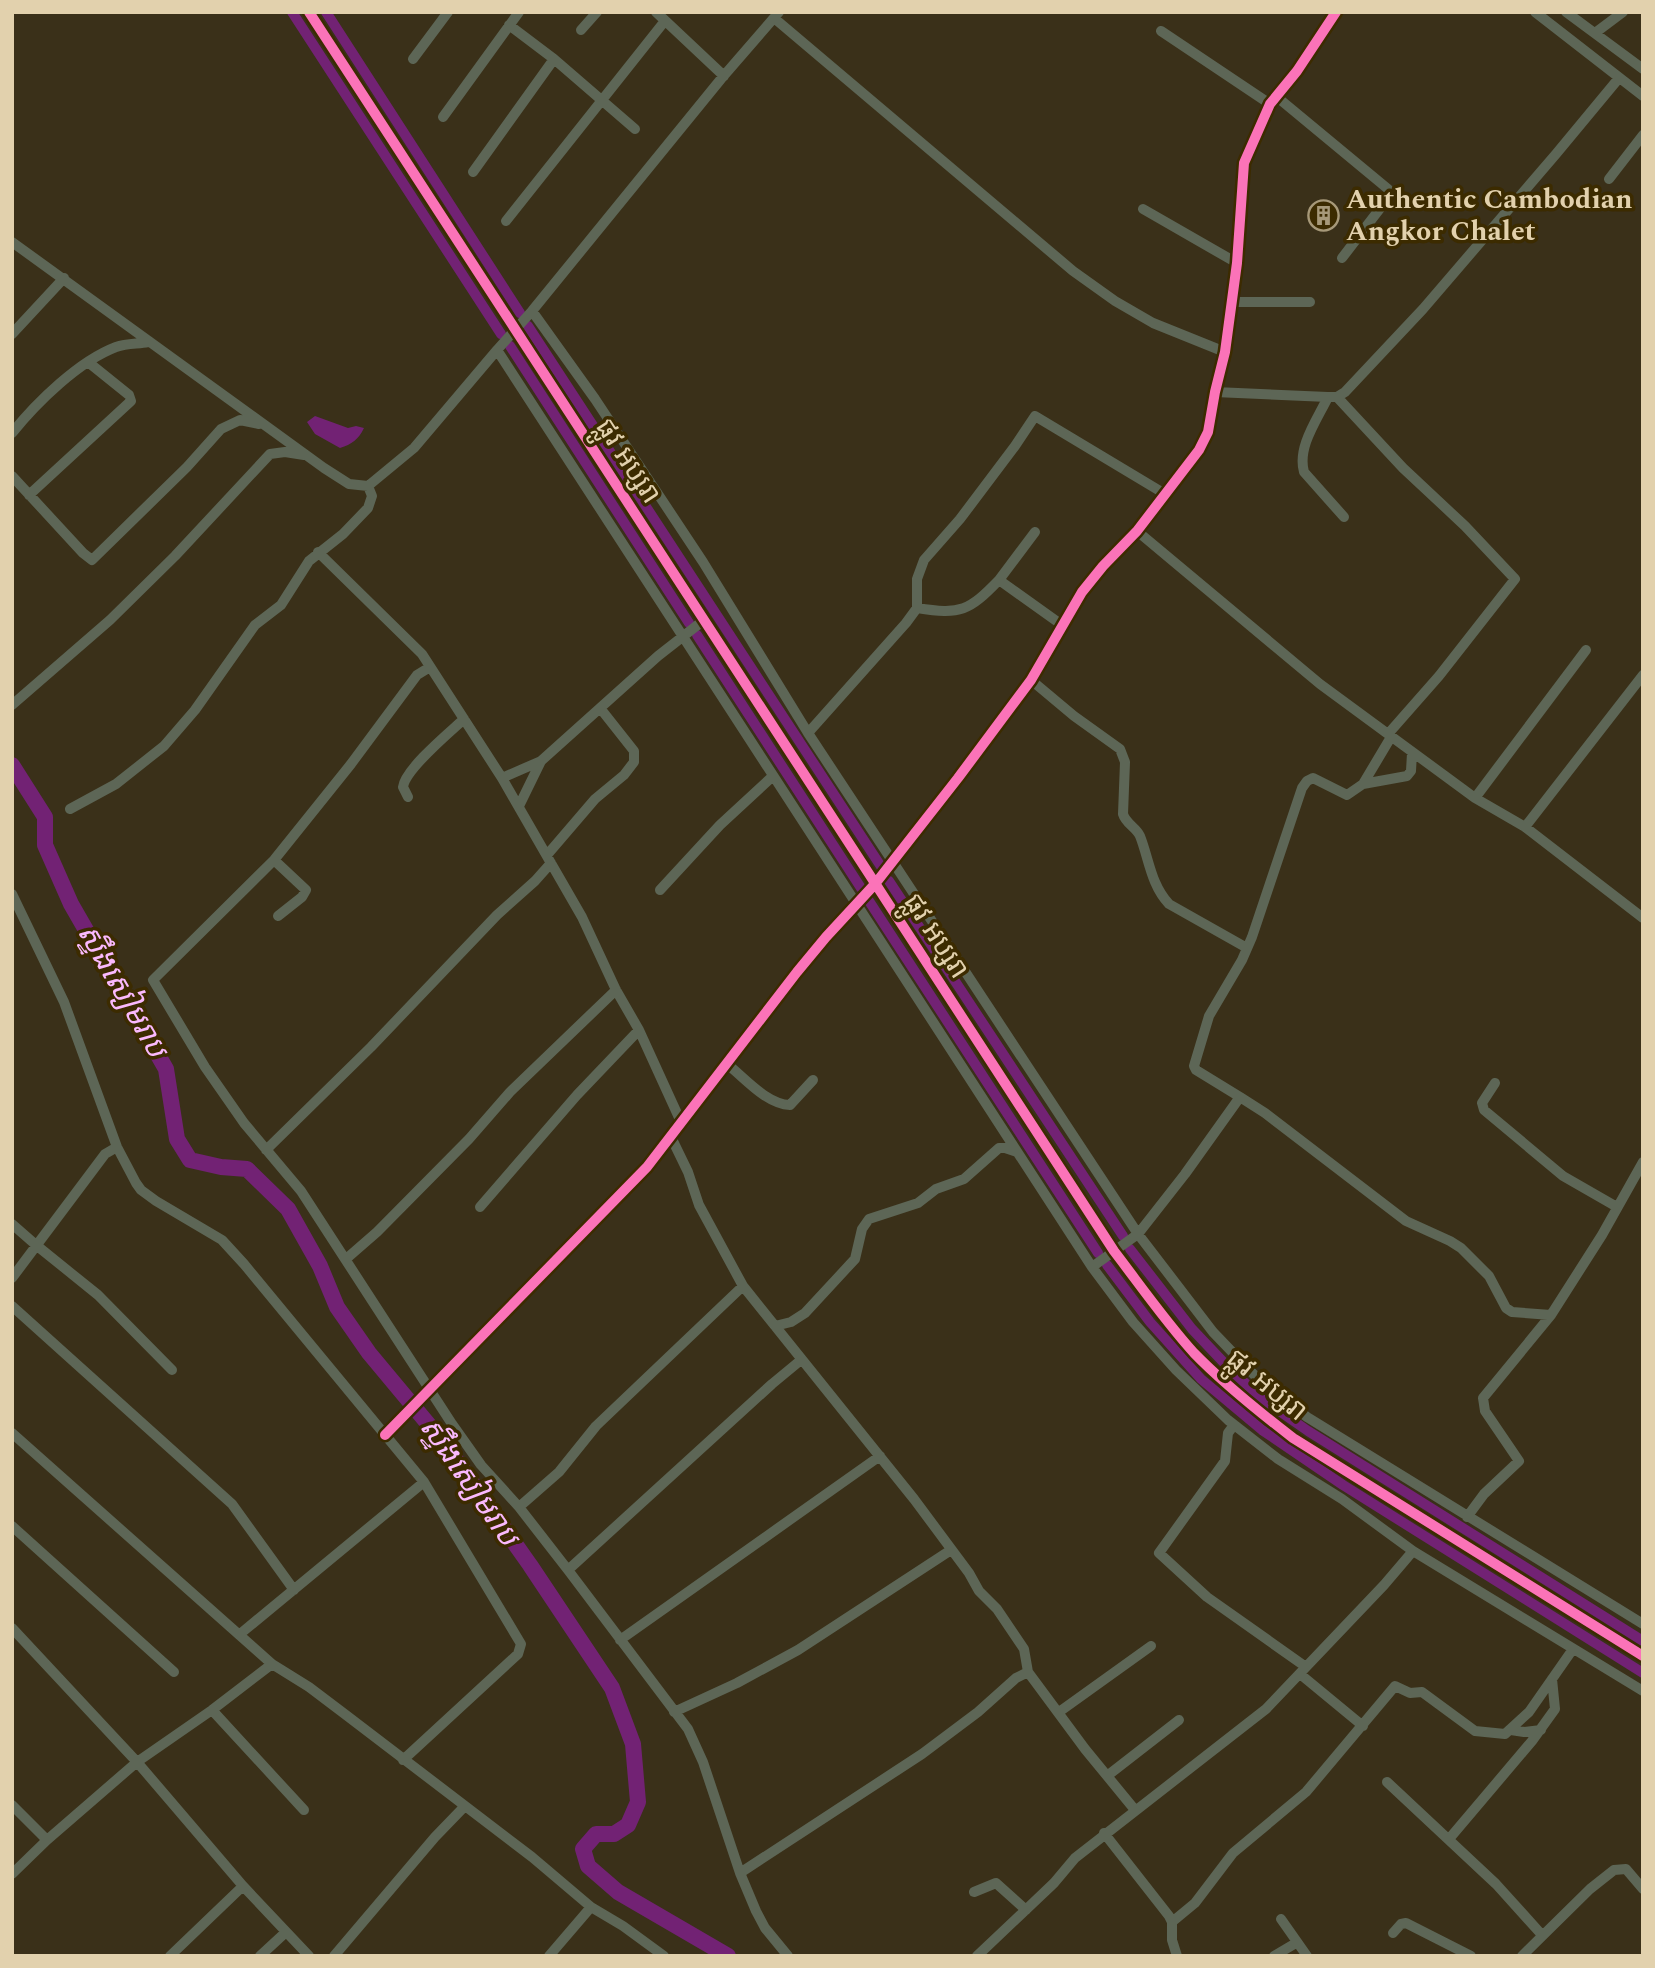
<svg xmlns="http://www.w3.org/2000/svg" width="1655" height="1968" viewBox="0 0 1655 1968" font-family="Spectral,'Noto Sans Khmer',serif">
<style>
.water{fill:#722274}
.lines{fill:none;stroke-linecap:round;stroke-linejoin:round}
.canal{stroke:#722274;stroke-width:10}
.river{stroke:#722274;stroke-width:16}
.street{stroke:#5d6656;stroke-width:10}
.secondary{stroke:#5c6857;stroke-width:12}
.cycleway-casing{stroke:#3c2b00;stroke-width:15}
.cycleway{stroke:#fb73b8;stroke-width:10}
.labels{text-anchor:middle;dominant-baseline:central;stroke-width:7;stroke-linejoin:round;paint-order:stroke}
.poi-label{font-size:28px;font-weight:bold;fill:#e2d1ad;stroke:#3c2b00;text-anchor:start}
.street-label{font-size:28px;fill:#e2d1ad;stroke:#3c2b00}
.water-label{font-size:30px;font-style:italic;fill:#fab9fd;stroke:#3c2b00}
</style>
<rect width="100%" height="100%" fill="#3a3019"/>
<path class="water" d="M315,416L348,428L356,426L364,428C358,440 352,444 340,448L315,434L307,422Z"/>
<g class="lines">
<path class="canal" d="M292,12L501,334
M326,12L520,313
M528,326L882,868
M510,346L689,623
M697,635L861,888
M889,881L1123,1236
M869,901L1098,1253
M1130,1249L1192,1329L1228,1367L1261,1398L1308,1431L1643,1641
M1107,1265L1150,1322L1201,1379L1262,1430L1343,1485L1643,1673"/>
<path class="river" d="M12,765L45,817V845L71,904L166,1069L177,1139L190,1160L221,1167L247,1169L288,1209L320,1266L337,1307L369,1353L444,1443L530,1565L612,1688L633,1744L638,1802L628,1825L614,1834H596L583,1849L588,1866L618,1892L728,1956"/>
<path class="street" d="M656,12L724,76
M1535,12L1643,96
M1566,12L1643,69
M774,18L1073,271L1115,301L1153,323L1225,352
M509,25L554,59L635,129
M581,30L597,12
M1161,31L1270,104
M1595,33L1623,12
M413,59L448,12
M1277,97L1388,189L1390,193L1385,202L1342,258
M443,117L519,12
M473,172L554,59
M1609,179L1643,135
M1143,209L1237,263
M506,221L664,22
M12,242L324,468L349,484L368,486L414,448L497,350L532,311L721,79L779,12
M1232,302H1310
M532,311L595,399L703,562L808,733L1138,1234L1213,1332L1261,1382L1307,1417L1643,1624
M12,334L64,278
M497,350L1092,1267L1133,1322L1176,1370L1228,1420L1278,1459L1342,1499L1413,1551L1643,1691
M1215,392L1328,397H1337L1345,392L1423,309L1556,154L1619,78
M1328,397C1317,420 1297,447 1304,472L1344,517
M1337,397L1403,468L1465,526L1515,579L1439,676L1388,734
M12,433C37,402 79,361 116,347C127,343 138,344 148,342
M12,476L83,553L92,560L187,467L221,429L240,420L259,424
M29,495L131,401L129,395L88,362
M1137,531L1320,684L1475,798L1525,827L1643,918
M1035,532L999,580L1062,625
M318,552L422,654L502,778L582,917L616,990L639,1030L681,1122
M917,608C961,615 969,611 999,580
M430,667L417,675L351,764L274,860L153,980L205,1067L244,1123L301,1191L452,1424L481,1465L519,1507L568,1570L688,1729L703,1762L740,1873L756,1911L765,1928L788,1956
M1031,680L1074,716L1120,749L1125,762L1123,814C1126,824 1136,827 1140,836C1149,859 1151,885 1169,904L1247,948
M12,705L110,620L175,556L270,454L285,452L304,455
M808,733L906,623L917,608V579L924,560L960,519L1015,446L1035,416L1165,494
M502,778L541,761L658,656L704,620
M1363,784L1391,737
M408,797L403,787C405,769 450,732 464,719
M1475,798L1586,650
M519,806L541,761
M70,809L116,784L164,746L195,710L255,625L281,605L309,561L343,534L368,508L372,496L368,486
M1525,827L1643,675
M547,855L595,799L624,775L634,762V751L600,708
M274,860L306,890L302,897L278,916
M660,890L720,825L773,776
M12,894L64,1002L117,1147L136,1183L141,1190L156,1201L222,1240L244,1264L424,1482L521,1644L518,1654L403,1760
M727,1064C745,1078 766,1104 790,1105L813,1080
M1495,1083L1482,1103L1484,1110L1563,1176L1617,1207
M1240,1097L1265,1113L1406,1221L1450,1241L1461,1248L1489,1276L1506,1308L1512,1312L1551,1315
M671,1137L688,1172L699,1205L743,1286L914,1499L969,1573L979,1591L997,1609L1024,1649L1028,1672L1085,1749L1135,1810
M266,1150L371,1047L497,915L535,881L551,863
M480,1207L577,1095L639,1030
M12,1224L36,1245L98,1295L172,1370
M346,1259L377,1232L469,1139L510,1092L616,990
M1092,1267L1138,1234L1185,1174L1240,1097L1196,1070L1194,1066L1209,1016L1242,960L1252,937L1302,788L1307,781L1313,778L1347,795L1363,784L1407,776L1411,771L1412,753
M12,1278L105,1154L117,1147
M12,1306L232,1504L294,1590
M775,1326L791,1322L805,1313L855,1259L862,1229L869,1219L918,1203L936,1189L964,1179L999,1148H1005L1017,1152
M1234,1425L1228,1433L1225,1461L1159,1553L1207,1597L1306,1667
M12,1433L272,1664L309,1687L346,1715L532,1857L591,1907L623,1926L664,1956
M385,1435L647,1167L797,972L826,937L875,884L958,778L1031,680L1082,592L1103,566L1137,531L1199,450L1208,432L1215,392L1225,352L1237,263L1244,163L1270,104L1297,71L1336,12
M519,1507L559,1472L596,1426L743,1286
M1467,1517L1484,1494L1519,1461L1485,1411L1483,1398L1551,1315L1602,1235L1643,1162
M12,1526L174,1672
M568,1570L772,1384L801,1360
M12,1628L137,1762L243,1886L309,1956
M240,1634L424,1482
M620,1640L880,1456
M1300,1674L1363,1726
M212,1710L304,1810
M674,1712L737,1683L798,1650L951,1550
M1059,1712L1151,1646
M1511,1730L1524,1732L1541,1730
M1107,1776L1179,1720
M1387,1782L1496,1884L1542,1935
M12,1805L47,1840
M1104,1833L1169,1916L1172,1922V1940L1177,1956
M1449,1839L1532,1741L1555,1709L1552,1679
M740,1873L922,1754L978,1712L1016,1678L1028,1672
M12,1874L47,1840L137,1762L212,1710L272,1664
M974,1892L996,1883L1026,1910
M1281,1919L1307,1956
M1172,1922L1195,1903L1233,1853L1306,1792L1395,1686L1410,1693L1422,1692L1475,1731L1505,1734L1529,1712L1573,1649
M1393,1933L1401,1924L1406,1923L1471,1956
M170,1956L243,1886
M260,1956L286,1932
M334,1956L435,1837L464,1807
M549,1956L591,1907
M977,1956L1054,1883L1075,1858L1266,1709L1384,1585L1413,1551
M1274,1956L1296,1943
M1522,1956L1590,1889L1614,1870L1626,1869L1643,1889"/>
<path class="secondary" d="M309,12L1114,1251C1140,1285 1165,1321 1194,1353C1224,1384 1258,1411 1293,1438L1643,1656"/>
<defs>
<path id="cycleway" d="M309,12L1114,1251C1140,1285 1165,1321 1194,1353C1224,1384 1258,1411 1293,1438L1643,1656
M385,1435L647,1167L797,972L826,937L875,884L958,778L1031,680L1082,592L1103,566L1137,531L1199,450L1208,432L1215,392L1225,352L1237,263L1244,163L1270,104L1297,71L1336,12"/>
</defs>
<use href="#cycleway" class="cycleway-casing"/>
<use href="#cycleway" class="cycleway"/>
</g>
<defs>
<symbol id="building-ring" viewBox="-11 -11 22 22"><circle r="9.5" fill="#3c2b00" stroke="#a79979" stroke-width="1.5"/><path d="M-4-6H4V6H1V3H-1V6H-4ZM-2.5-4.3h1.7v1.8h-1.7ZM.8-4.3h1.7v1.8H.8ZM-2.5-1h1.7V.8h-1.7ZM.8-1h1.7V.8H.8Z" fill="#a79979"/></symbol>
</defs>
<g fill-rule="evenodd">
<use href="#building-ring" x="1306" y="198" width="35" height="35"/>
</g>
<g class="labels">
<g class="poi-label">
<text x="1346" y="199">Authentic Cambodian<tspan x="1346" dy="32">Angkor Chalet</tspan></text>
</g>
<g class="street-label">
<text transform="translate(628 461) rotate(57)">ផ្លូវ អប្សរា</text>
<text transform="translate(936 936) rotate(57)">ផ្លូវ អប្សរា</text>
<text transform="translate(1267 1385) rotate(40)">ផ្លូវ អប្សរា</text>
</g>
<g class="water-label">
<text transform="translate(122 991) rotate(60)">ស្ទឹងសៀមរាប</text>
<text transform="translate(469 1482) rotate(55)">ស្ទឹងសៀមរាប</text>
</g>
</g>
<rect width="1655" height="1968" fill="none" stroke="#e2d1ad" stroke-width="28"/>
</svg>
